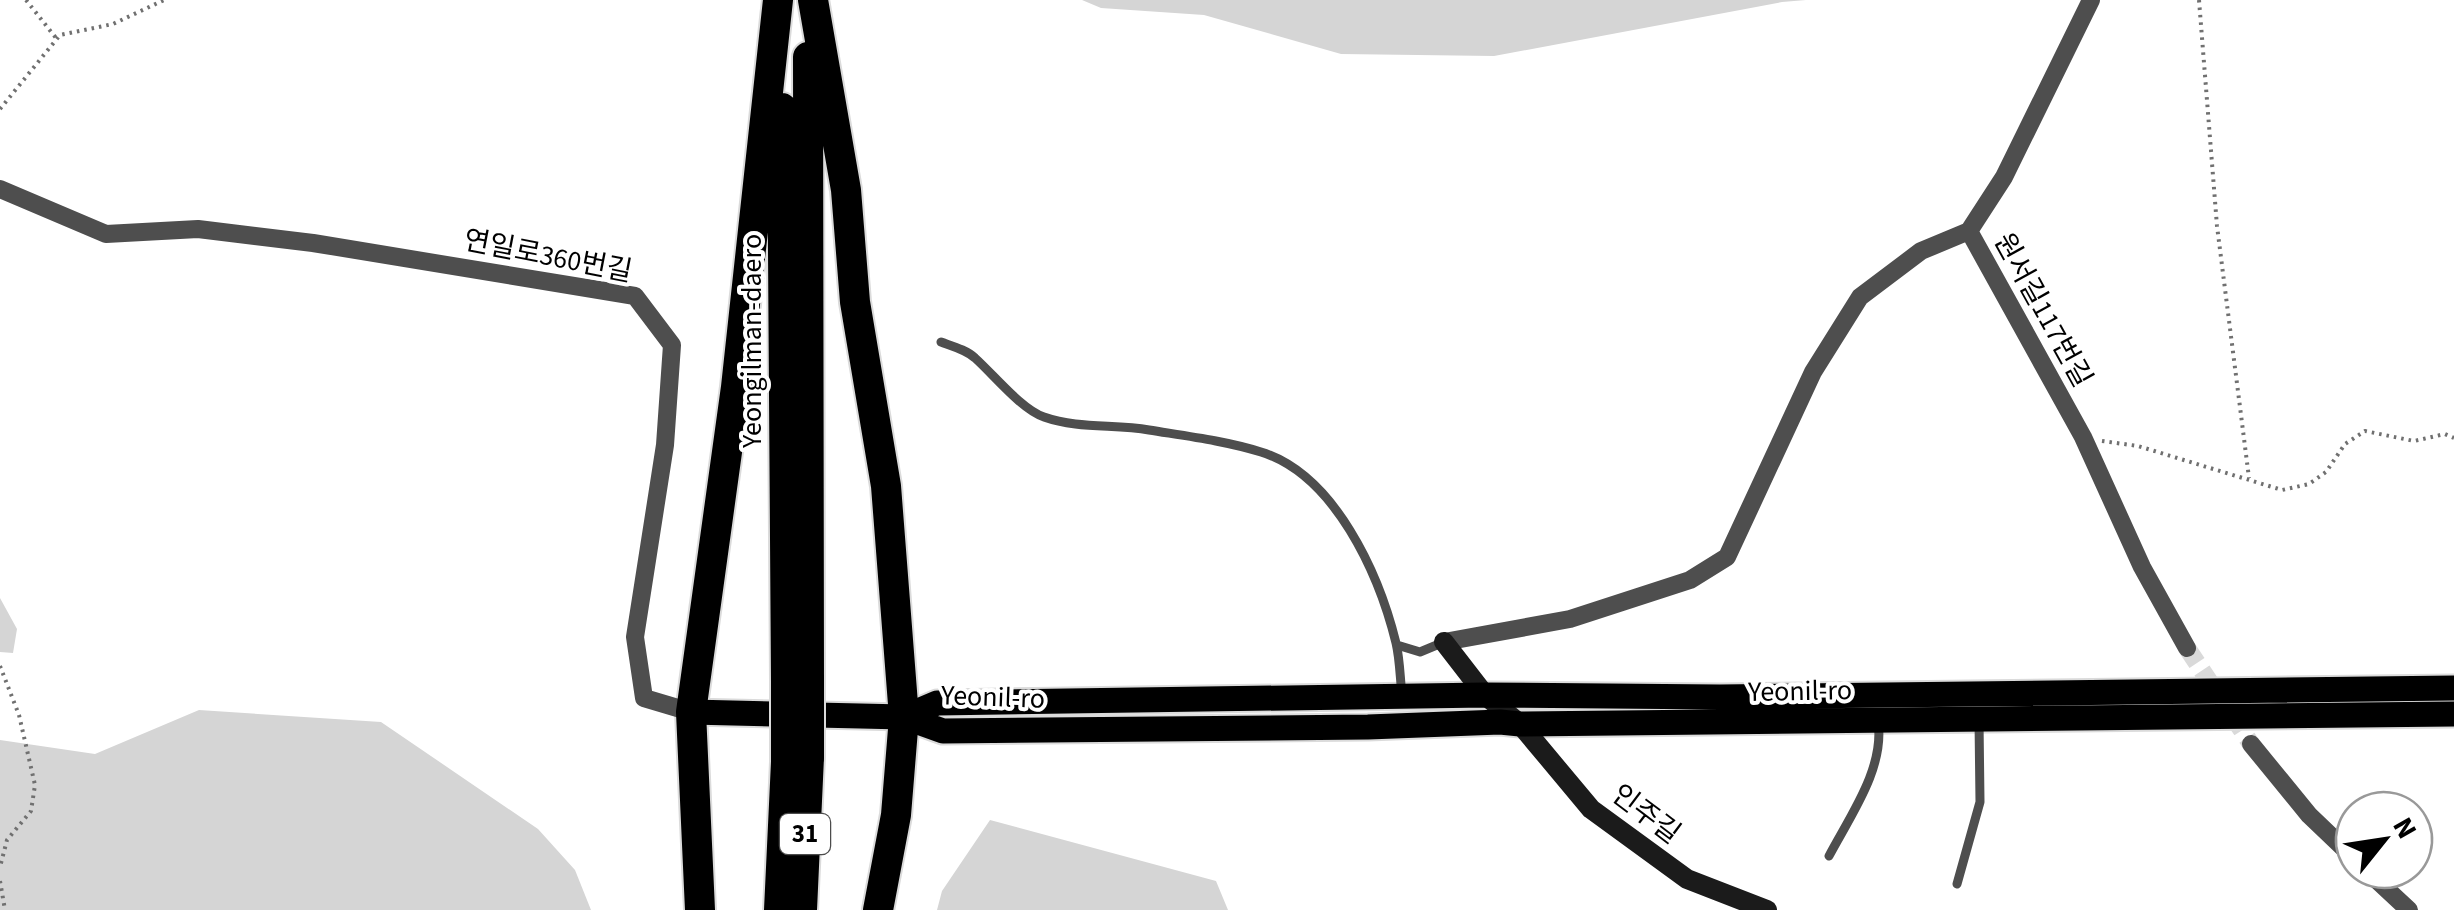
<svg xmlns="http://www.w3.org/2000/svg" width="2454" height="910" viewBox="0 0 2454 910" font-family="'Source Sans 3','Noto Sans KR',sans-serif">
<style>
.green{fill:#d5d5d5}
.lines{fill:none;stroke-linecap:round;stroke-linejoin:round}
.street-tunnel{stroke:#d9d9d9;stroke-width:18;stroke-dasharray:18 9;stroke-linecap:butt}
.primary-casing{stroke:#dbdbdb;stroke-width:29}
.highway-casing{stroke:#dbdbdb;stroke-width:34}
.path{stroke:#707070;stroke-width:4;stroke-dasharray:2.5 5;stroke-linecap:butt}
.lane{stroke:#4e4e4e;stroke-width:9}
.street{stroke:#4e4e4e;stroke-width:18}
.secondary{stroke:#1b1b1b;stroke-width:20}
.primary{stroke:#000;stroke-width:25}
.highway{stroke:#000;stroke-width:30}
.highway-bridge-casing{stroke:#dbdbdb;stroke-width:34;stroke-linecap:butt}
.highway-bridge{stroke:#000;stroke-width:30}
.labels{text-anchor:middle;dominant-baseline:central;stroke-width:8;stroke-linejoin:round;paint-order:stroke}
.shield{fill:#fff;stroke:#4c4c4c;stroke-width:2.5}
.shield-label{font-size:25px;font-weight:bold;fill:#000}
.street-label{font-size:28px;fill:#000;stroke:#fff}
</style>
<rect width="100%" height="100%" fill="#fff"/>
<path class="green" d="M1082,0H1806L1782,2L1494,56L1341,54L1204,15L1101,8Z
M0,598L17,629L13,653L0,652Z
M199,710L381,722L538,829L575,870L591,910H0V740L95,754Z
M990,820L1216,881L1228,910H937L942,891Z"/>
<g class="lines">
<path class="street-tunnel" d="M2187,648L2251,744"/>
<defs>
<path id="primary" d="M2454,688L1720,697L1485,695L937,703L904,717L943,731L1368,727L1500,722L1520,724L2454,714
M691,712L904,717"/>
<path id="highway" d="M813,0L846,190L855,302L886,486L904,717L896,815L878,910
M808,57L809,679
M782,108L786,681
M700,910L691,712L736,387L778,0
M779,910L786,762
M802,910L809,757"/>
</defs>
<use href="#primary" class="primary-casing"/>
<use href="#highway" class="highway-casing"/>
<path class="path" d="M26,0L56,38
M2199,0L2217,226L2249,478
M0,109L60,35L113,24L164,0
M2102,441L2138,446L2282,490L2309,484L2326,472L2345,444L2365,431L2414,441L2445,434L2454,438
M0,666L19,715L35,785L31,811L7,840L0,867
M0,881L5,910"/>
<path class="lane" d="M941,342C952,346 967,350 975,358C993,374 1022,410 1044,417C1078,429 1114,424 1149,430C1186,436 1226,441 1261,452C1335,475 1379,574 1396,643C1400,660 1400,678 1402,695
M1397,645L1420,652L1444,642
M1829,856C1850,816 1885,768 1878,722
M1957,884L1980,802L1979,720"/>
<path class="street" d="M2091,0L2004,177L1969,231L2083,437L2142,567L2187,648
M0,189L106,234L198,229L313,243L635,296L672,345L665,445L635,637L644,698L691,712
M1444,642L1570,619L1690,580L1727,557L1813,372L1860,297L1921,251L1969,231
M2251,744L2309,815L2354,858
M2366,870L2409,910"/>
<path class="secondary" d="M1444,642L1485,695L1520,724L1591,809L1687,879L1767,910"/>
<use href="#primary" class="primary"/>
<use href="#highway" class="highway"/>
<defs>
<path id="highway-bridge" d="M809,679V757
M786,762V681"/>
</defs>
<use href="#highway-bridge" class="highway-bridge-casing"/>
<use href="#highway-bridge" class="highway-bridge"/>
</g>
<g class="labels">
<rect class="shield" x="780" y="814" width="50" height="40" rx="8"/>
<g class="shield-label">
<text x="805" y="834">31</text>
</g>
<g class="street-label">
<text transform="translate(548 256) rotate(11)">연일로360번길</text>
<text transform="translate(2043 310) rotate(61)">원서길117번길</text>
<text transform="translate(752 341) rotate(-90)">Yeongilman-daero</text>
<text transform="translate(1800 691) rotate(-1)">Yeonil-ro</text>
<text transform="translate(993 697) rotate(2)">Yeonil-ro</text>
<text transform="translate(1646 814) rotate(37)">인주길</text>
</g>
</g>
<g transform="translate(2384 840) rotate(60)"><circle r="48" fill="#ffffff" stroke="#999999" stroke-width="2.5"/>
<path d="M0-8L18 38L0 25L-18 38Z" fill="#000000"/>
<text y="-15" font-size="28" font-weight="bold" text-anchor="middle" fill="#000000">N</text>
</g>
</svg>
